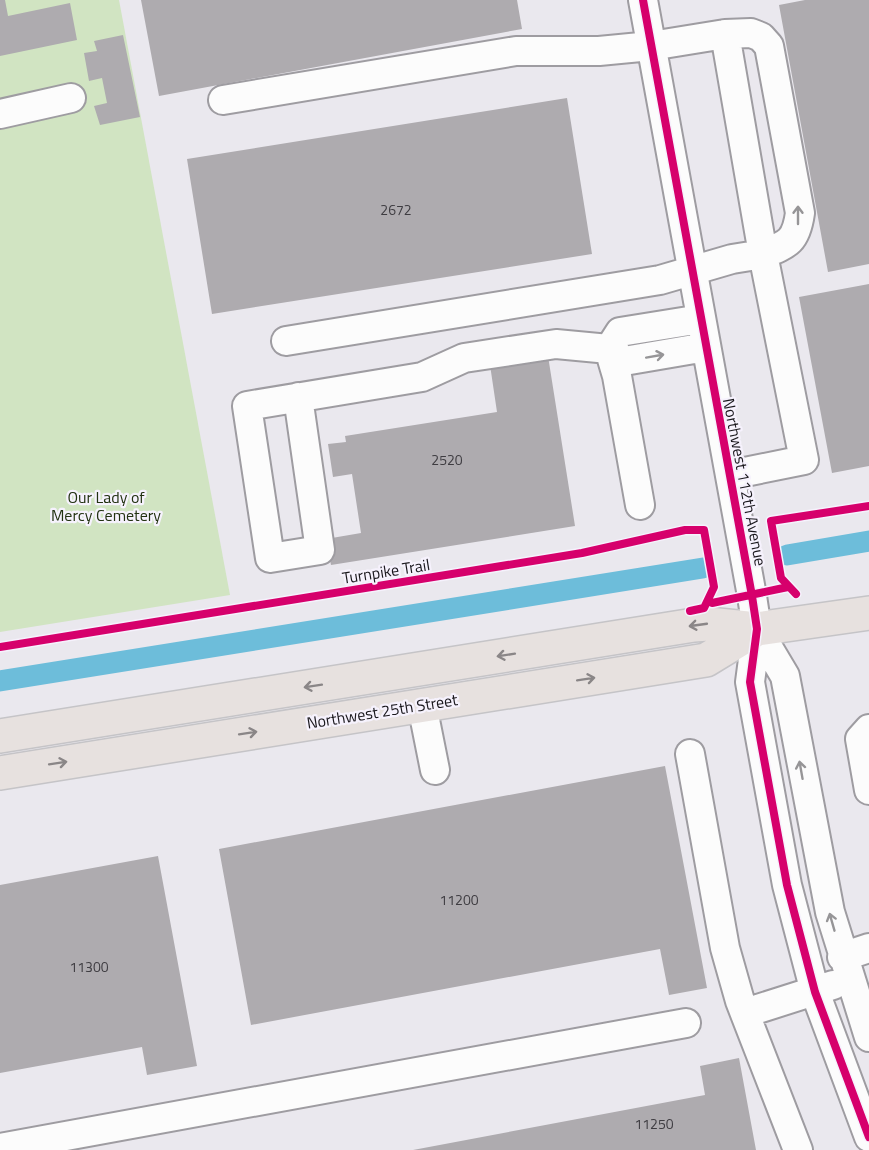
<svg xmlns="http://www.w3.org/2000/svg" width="869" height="1150" viewBox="0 0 869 1150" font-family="'Titillium Web',sans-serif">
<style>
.green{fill:#d1e4c2}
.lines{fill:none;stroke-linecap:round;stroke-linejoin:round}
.canal{stroke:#6dbdda;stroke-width:21}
.building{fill:#aeabaf}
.minor-casing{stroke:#9e9ca1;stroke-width:32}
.major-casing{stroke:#c5c4c7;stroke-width:36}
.minor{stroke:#fcfcfc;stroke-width:28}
.major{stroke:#e7e1df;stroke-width:33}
.cycleway-casing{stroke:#f6f2fd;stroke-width:11}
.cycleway{stroke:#d6006c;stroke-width:8}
.oneway{stroke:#969597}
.oneway2{stroke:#8a8687}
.labels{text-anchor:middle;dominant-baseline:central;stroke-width:4.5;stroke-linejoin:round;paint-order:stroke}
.number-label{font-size:14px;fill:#3e3c41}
.street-label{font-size:16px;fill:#19171c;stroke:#f6f2fd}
.park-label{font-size:16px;fill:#223211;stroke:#f6f2fd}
</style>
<rect width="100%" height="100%" fill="#eae8ee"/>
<path class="green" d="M0,0H119L230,595L0,632Z"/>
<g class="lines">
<path class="canal" d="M787,555L869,541
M0,681L703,568"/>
</g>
<path class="building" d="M0,0H5L8,16L70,3L77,40L0,56Z
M141,0H517L522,29L159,96Z
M805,0H869V264L828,272L779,5Z
M123,35L140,117L100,125L94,106L107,103L102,78L89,81L84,53L97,51L94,41Z
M567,98L592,254L212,314L187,159Z
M869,284V466L832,473L799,297Z
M548,356L575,526L331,565L326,539L361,533L352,474L333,477L328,444L346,442L345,436L497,412L490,365Z
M665,766L707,988L669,995L660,949L251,1025L219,849Z
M158,856L197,1066L147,1075L142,1047L0,1073V885Z
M739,1058L756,1150H413L705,1095L700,1066Z"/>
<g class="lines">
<defs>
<path id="minor" d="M643,0L752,596L757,629L750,682L787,885L815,992L869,1137
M725,34L751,33L761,37L769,46L800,213C796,241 789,244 763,254L804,460L730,475
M223,100L516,51H599L651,46L725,34L763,254L732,259L660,280L286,341
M0,114L71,98
M609,349L617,376L640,505
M609,349L620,332L701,319
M298,397L320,550L270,558L247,406L422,377L464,358L556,344L609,349L624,361L706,347
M757,629L785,676L830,912L869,1037
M422,705L435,770
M869,729L860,739L869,790
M690,754L725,948L740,1001L798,1150
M842,957L869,948
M745,1013L833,985
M0,1148L686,1023"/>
<path id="major" d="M0,736L694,625L708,624L757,629L869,613
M0,773L706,660L757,629"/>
</defs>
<use href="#minor" class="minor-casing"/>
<use href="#major" class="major-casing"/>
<use href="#minor" class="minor"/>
<use href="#major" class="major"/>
<defs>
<path id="cycleway" d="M643,0L752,596L757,629L750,682L787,885L815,992L869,1137
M796,594L781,578L771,521L869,506
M709,601L712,603L788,587
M0,647L582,553L685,530H704L714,587L704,608L690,611"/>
</defs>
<use href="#cycleway" class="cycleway-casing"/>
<use href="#cycleway" class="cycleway"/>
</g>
<defs><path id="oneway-shaft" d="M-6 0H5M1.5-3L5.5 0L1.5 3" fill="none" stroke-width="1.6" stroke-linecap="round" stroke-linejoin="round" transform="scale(1.5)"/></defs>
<g class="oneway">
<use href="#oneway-shaft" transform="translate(798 215) rotate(-90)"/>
<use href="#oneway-shaft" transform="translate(655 356) rotate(-10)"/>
<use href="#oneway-shaft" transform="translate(801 770) rotate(-100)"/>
<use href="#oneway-shaft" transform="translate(832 922) rotate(-106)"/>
</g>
<g class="oneway2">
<use href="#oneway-shaft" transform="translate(698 625) rotate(172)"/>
<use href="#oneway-shaft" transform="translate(506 655) rotate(171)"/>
<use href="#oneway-shaft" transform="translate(586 679) rotate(-9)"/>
<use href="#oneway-shaft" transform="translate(313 686) rotate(171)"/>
<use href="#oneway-shaft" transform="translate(248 733) rotate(-9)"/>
<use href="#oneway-shaft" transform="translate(58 763) rotate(-9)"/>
</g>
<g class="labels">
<g class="number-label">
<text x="396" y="209">2672</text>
<text x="447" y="459">2520</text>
<text x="459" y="899">11200</text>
<text x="89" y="966">11300</text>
<text x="654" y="1123">11250</text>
</g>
<g class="street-label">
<text transform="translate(745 482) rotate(79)">Northwest 112th Avenue</text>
<text transform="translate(386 571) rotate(-9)">Turnpike Trail</text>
<text transform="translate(382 711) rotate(-9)">Northwest 25th Street</text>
</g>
<g class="park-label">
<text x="106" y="497">Our Lady of<tspan x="106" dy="18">Mercy Cemetery</tspan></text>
</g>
</g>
</svg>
